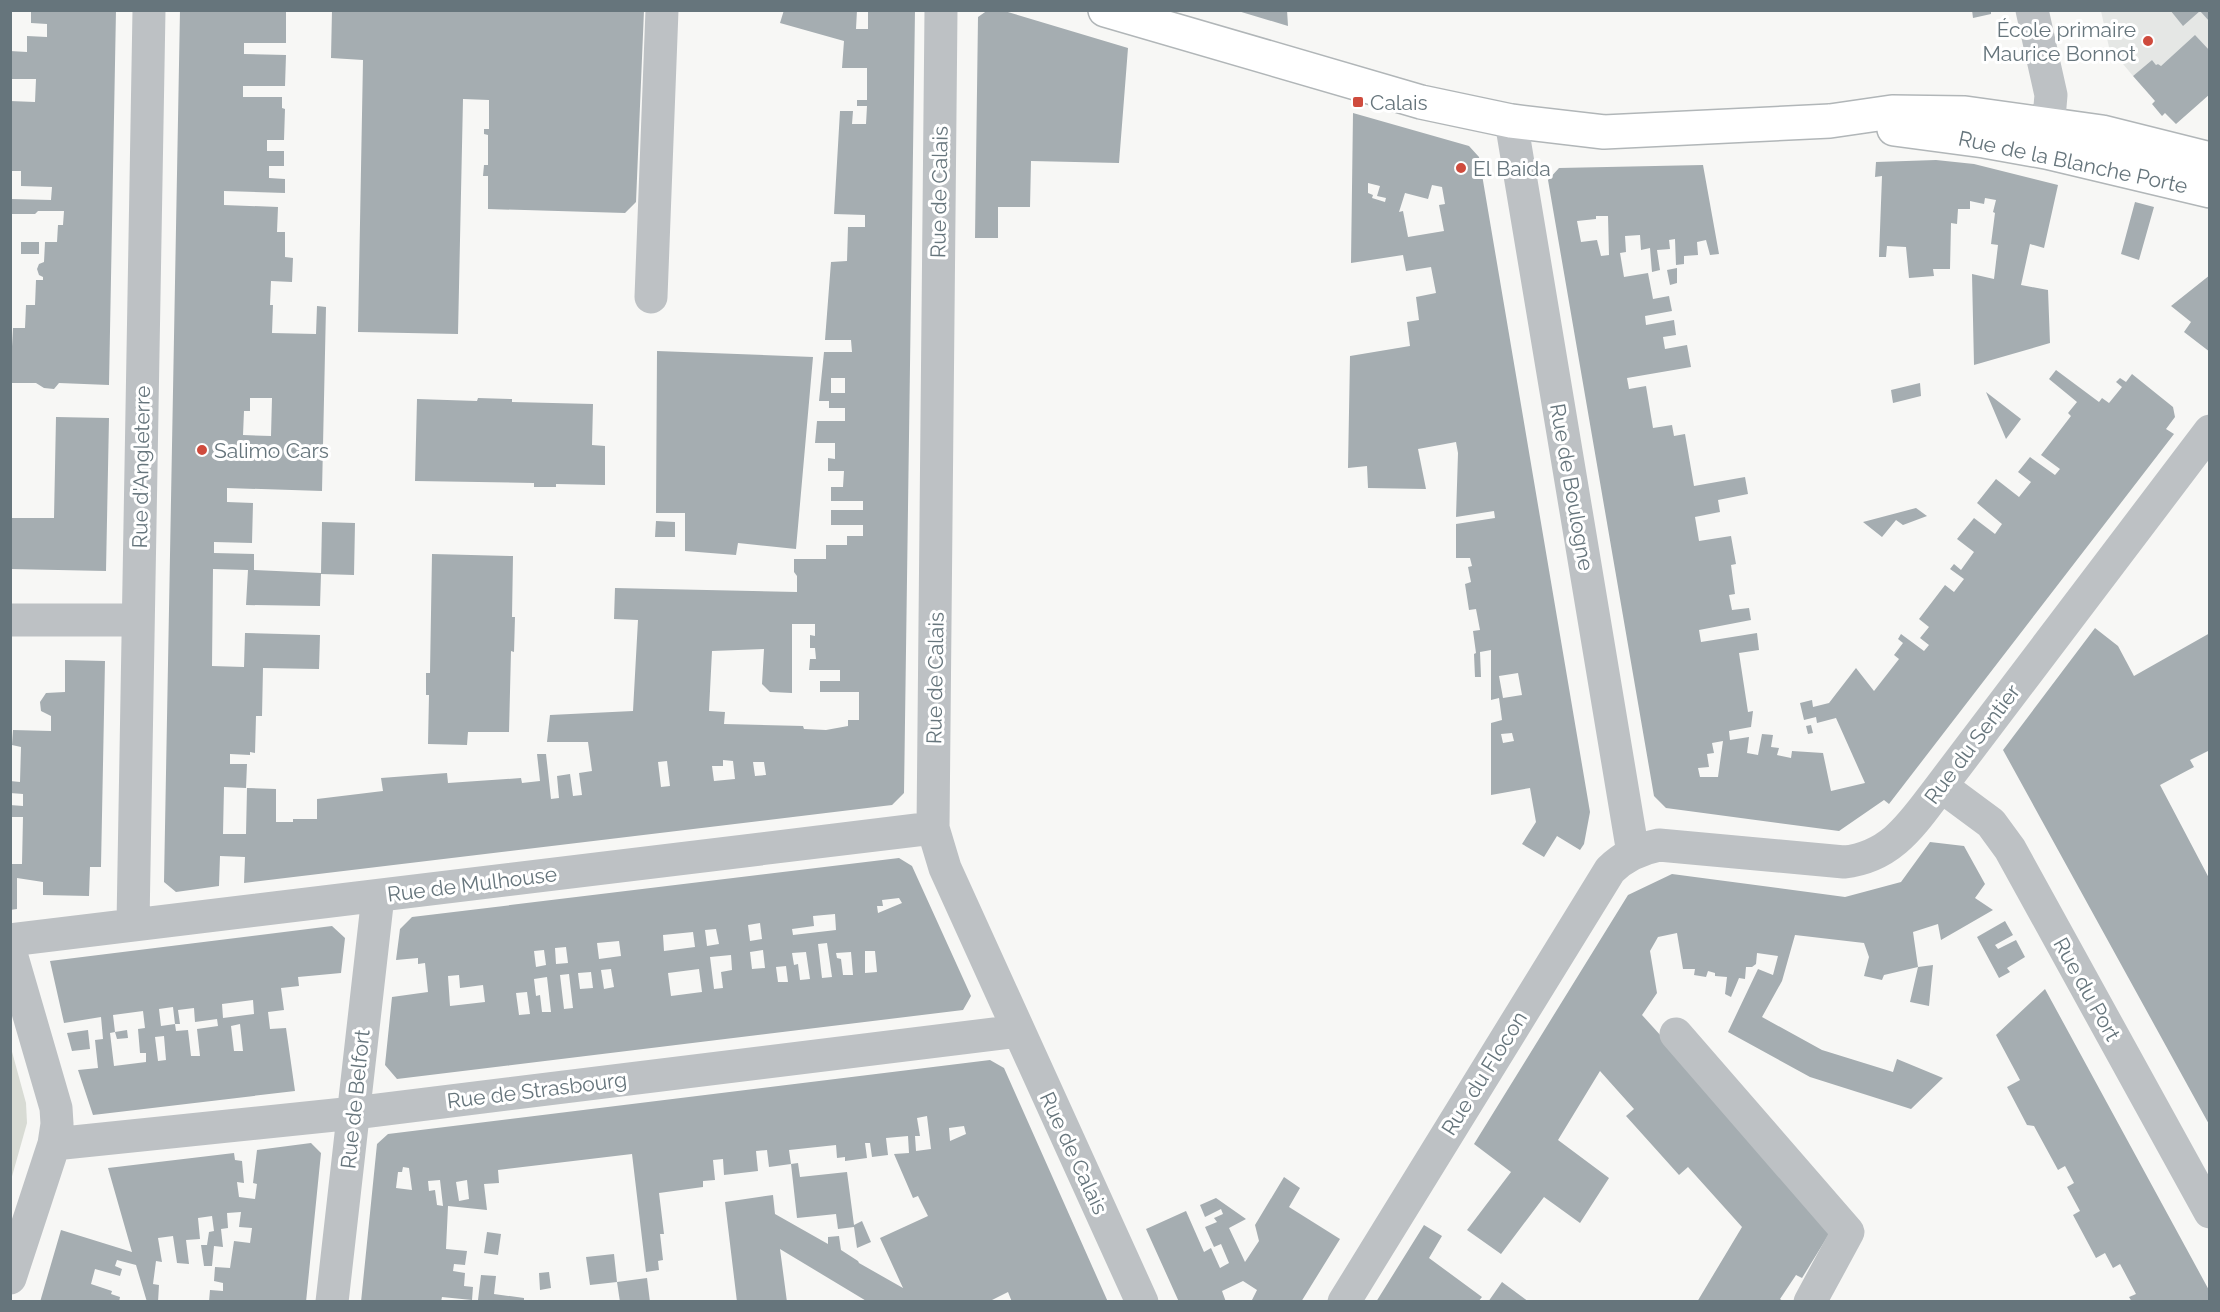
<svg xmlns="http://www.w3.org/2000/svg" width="2220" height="1312" viewBox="0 0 2220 1312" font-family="Raleway,sans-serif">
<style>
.built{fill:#e5e7e5}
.green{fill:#d8dbd4}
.building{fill:#a5adb1;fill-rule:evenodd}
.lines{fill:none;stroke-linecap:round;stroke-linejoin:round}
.major-casing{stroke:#b1b6b8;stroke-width:36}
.minor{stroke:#bdc1c4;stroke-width:33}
.major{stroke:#fff;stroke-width:33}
.poi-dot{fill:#cf4b3d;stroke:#fff;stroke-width:2}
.labels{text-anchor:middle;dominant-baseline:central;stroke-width:6;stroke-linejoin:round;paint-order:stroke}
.poi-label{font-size:21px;fill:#66757c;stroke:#fff;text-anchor:start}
.street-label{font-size:21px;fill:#66757c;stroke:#fff}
</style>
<rect width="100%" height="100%" fill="#f7f7f5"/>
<path class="built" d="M2101,11H2209V51L2195,36L2161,66L2158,64L2156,65L2152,60L2133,76L2109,47Z"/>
<path class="green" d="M11,1048L26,1103L27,1123L11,1180Z"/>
<path class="building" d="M31,10H116L109,385L59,383L54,389L44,388L36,383H10L13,328H25L26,305H35L36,280H43V277L39,275L37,269L39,264L44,262L45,242H57L58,225H63L64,211H38L35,214H10V199L51,200L52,187L21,186V171H10V101L35,102L36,79H12L10,51L27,52V36L47,37V24L31,23Z
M180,10H286V43H244V54L286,55L285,86H243V97H282V108L285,109L284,140H267V151H284V166H269V178L285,179V193L224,191V205L278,207L277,232H285V257L293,258L292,282L271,281L270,305H273L272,333L316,334L317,306L326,307L322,491L227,488V502L253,503L252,543L214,542V553L254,554V570L321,573L322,522L355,523L354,575L321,574L320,606L246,605L248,570L213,569L212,666L244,667L245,633L320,635L319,669L263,668L262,716H256L255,753L250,752V755L230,754V764H247L246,788L224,787L223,834H246L247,788L276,789V822H293V819H317V799L383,791L381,778L447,773L448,783L521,778L522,783L540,781L537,754H546L551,799L559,798L557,776L570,774L573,796L582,795L579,773L592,771L588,742H547L550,715L633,711L638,620L614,619L615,588L797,592V576L794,572V559H826V545H847V536H863V525H831V510H863V501H831V487H843L844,471H828V458L835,459V443H815L817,421H845V408H829V401H819L824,352H852L851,340H825L831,262L847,261L848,227H865V215L834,214L840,111H853L852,124H866L867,106H857V100H867V68H842L844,41L780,23L784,10H857L856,29H868V10H915L904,793L892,805L244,883L245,857L220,856L219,886L176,892L164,882ZM831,378H845V393H831ZM250,398H272L271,436L243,435L244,411H250ZM792,624H815V636L810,635V648H815L816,659H810L809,670H840V681H820V692H859V720H848V726L826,730L804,729L803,726L724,724L725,712L709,711L712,651L764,649L762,684L770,692L792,693ZM723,760L733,761L735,779L714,781L712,766H723ZM667,761L670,786L661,787L658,762ZM753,762H764L766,775L755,776Z
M332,10H644L636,202L625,213L488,209V176H483L484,165H488V135L484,134V129H489V100L463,99L458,334L358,332L363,60L331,58Z
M988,10H1001L1128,48L1119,163L1031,161L1030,207H998V238H975L978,17Z
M1287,10L1288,26L1238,11V10Z
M1972,10H1991V14L1973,18Z
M2170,10H2210V22L2200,11L2183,26Z
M2195,35L2210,51V94L2176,124L2165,113L2162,116L2152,104L2155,101L2133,76L2152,60L2156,65L2158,64L2161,66Z
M1353,113L1469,146L1479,157L1590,812L1584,844L1580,850L1557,836L1544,857L1522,844L1536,822L1530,788L1491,795V723L1502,720L1499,698L1491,700V650L1480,652L1481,677H1475L1474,654L1476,653L1473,631L1480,630L1476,609L1469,610L1465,584L1471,582L1468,567L1472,566L1470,558H1456V524L1495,518L1494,511L1456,517L1458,453L1456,442L1418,449L1426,489L1368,488L1367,466L1348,468L1350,356L1410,346L1407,322L1419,320L1416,297L1436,293L1431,267L1406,271L1403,255L1351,263ZM1368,183L1380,186L1377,196L1386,198L1385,202L1372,198L1373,195L1368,193ZM1432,185L1442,187L1445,204L1439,205L1444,231L1408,237L1403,211L1399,212L1405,193L1428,199ZM1518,673L1522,695L1503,698L1499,676ZM1512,733L1514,741L1503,743L1501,734Z
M1936,160L1974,164L2058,185L2044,248L2030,244L2021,285L2048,290L2050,343L1974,365L1972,274L1994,279L1998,245L1991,244L1995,213L1993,212L1996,200L1985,198L1984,204L1970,201V209H1958L1957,224L1951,223L1950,269H1933L1934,276L1909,278L1906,247L1887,246L1886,257H1879L1882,176L1875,177L1876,162Z
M1703,165L1719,254L1710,255L1706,240L1697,242L1698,255L1684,256V264L1676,265L1675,239L1669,240L1670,249L1657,250L1660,270L1652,272L1650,248L1641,250L1640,235L1625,236L1626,252L1620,253L1624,277L1648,273L1653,299L1669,296L1672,311L1645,316L1646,325L1674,320L1676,335L1663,337L1665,349L1687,345L1691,367L1627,378L1629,389L1646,386L1653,428L1672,425L1674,436L1685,434L1694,486L1745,477L1748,494L1718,500L1720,512L1695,517L1699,541L1731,536L1736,564L1731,565L1735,594L1729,595L1732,610L1749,608L1751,620L1699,630L1701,642L1757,633L1759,650L1739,653L1748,712L1753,711L1751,727L1729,731L1730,740L1749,737L1747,753L1758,755L1762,734L1773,735L1771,747L1779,748L1777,755L1791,758L1792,751L1823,753L1831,791L1865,783L1836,718L1817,723L1816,717L1804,720L1800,703L1812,700L1813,707L1829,703L1856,668L1874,691L1899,659L1894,655L1903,643L1898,639L1901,634L1924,651L1929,645L1920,638L1929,627L1919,619L1945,585L1954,592L1964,579L1950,569L1954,564L1961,570L1974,552L1957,539L1974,518L1995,534L2002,524L1977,503L1996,479L2019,497L2031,482L2018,472L2030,457L2055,475L2060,469L2041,455L2071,416L2068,413L2077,402L2049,379L2056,370L2099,402L2102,398L2109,403L2122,387L2116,382L2120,378L2126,382L2132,374L2173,407L2175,417L2166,429L2174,434L1889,804L1884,800L1839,831L1666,808L1654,796L1548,180L1559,168ZM1596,216H1608L1609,255L1601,256L1597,240L1581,242L1577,221L1596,219ZM1723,741L1718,777H1700L1698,768L1709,767L1707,754L1714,753L1712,743Z
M2135,202L2154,207L2139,260L2121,254Z
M21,242H39V254H21Z
M1677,268V283L1670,285L1667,270Z
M2210,275V352L2184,332L2191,322L2171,306Z
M657,351L813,357L796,549L738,543L736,555L685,551V513H656Z
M1920,383L1921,396L1893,403L1891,390Z
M1986,392L2021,419L2006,439Z
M478,398L512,399V402L593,404L592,445L605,446V485L556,484V487H534V483L415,481L417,399L477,401Z
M56,417L109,418L106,571L10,569V518H54Z
M1916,508L1927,516L1903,525L1896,520L1882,537L1863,522Z
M656,521L675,522V537H655Z
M432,554L513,556L512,617H515L514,652L511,651L509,732H468L467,745L428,744L429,695H426V673H430Z
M2095,628L2118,646L2134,676L2210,633V750L2190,760L2194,767L2160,785L2210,880V1126L2003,750Z
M65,660L105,661L101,867H90L89,896L43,895V882L17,878V909L10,910V864H22L23,817H10V805L23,806V794L10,793V781L20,782L21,747L12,745L13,730L51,731V716L41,711L40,702L46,693L65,692Z
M1811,725L1813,733L1808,734L1806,726Z
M1930,842L1964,846L1985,884L1975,898L1993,910L1941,940L1938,924L1913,932L1918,967L1933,965L1929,1006L1910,1002L1918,967L1884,975L1882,980L1864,976L1869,957L1864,943L1795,935L1782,981L1762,1017L1822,1050L1893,1072L1897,1059L1943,1078L1911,1109L1810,1077L1728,1032L1758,969L1773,975L1778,956L1757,953L1756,964L1752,967H1746L1745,979L1739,978L1731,997L1725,994L1727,977L1715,976V973L1708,971L1706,977L1694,975L1695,969H1683L1677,933L1658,937L1650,951L1657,993L1642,1015L1834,1226L1802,1278L1796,1275L1780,1299L1784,1302H1697L1742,1227L1688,1167L1679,1175L1626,1116L1634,1109L1600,1071L1558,1140L1609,1178L1580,1223L1544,1197L1501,1254L1467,1230L1511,1172L1474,1144L1628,895L1672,874L1845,897L1901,882Z
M899,858L912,866L971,996L963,1010L397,1079L385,1065L392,997L428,992L425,963L418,964V958L396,960L400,929L412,917ZM899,898L902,903L878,913L877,906H883L882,900ZM835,914L836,930L793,935L792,929L814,926L813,916ZM760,923L762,939L750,941L748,925ZM716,929L719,944L707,946L705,930ZM693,932L695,947L664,951L663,935ZM619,941L621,956L599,959L597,943ZM827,943L832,977L822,978L818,944ZM566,947L568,963L556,964L555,948ZM544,950L546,965L536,967L534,951ZM763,950L765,968L752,969L750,952ZM865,951H875L877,972L865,973ZM806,952L810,979L800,980L798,964L794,965L792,953ZM851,952L853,975H843L841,959L837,958L836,953ZM731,955L732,970L721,972L723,988L714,989L710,957ZM786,966L788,982H778L776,967ZM611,969L614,987L604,989L601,970ZM699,969L702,992L671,996L668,973ZM591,972L593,988L580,989L578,973ZM569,974L573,1008L564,1009L560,975ZM459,975L460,988L483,985L485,1002L450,1006L448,976ZM547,977L551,1012H542L540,995L536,996L534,979ZM527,992L530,1014L519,1015L516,993Z
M2005,921L2013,935L1995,945L1998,949L2016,940L2025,957L2007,968L2010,972L1999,978L1977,937Z
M332,926L345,938L341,973L298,977L299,986L281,988L284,1010L268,1012L270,1029L286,1028L295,1091L93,1115L78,1070L98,1068L95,1040L103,1039L101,1017L64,1023L50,961ZM253,1000L254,1014L223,1018L222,1004ZM173,1007L175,1024L161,1026L159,1009ZM194,1008L195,1022L217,1019L218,1026L197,1029L200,1056H191L188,1030L176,1031L175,1024H180L178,1010ZM143,1011L145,1028L138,1029L140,1053H146V1062L114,1066L110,1033L115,1032L113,1015ZM240,1024L243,1051H234L231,1026ZM164,1036L166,1060L158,1061L155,1037Z
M2045,989L2210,1292V1302H2132L2129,1297L2136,1294L2120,1264L2113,1268L2105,1253L2096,1258L2073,1215L2080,1211L2067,1187L2074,1183L2065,1166L2058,1170L2034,1126L2027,1125L2007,1087L2020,1080L1996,1035Z
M88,1030L90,1049L72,1051L67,1033Z
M127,1030L128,1038L117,1039L115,1032Z
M990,1060L1004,1068L1108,1302H1012L1008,1292L988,1302H868L780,1249L787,1302H737L725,1202L773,1195L775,1214L828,1244V1237L839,1236L841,1250L858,1261L859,1263L903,1288L880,1238L928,1216L918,1196L913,1198L894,1154L909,1153L908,1136L886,1138L888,1155L872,1157L870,1143H865L867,1158L845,1161V1157L837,1158L836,1145L789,1150L791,1164L769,1167L767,1150L756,1151L758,1171L724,1175L723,1159L713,1160L715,1180L703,1181V1187L659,1193L664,1234H660L663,1260L658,1261L659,1270L646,1272L632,1154L498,1170L499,1183L484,1184L487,1210L448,1206L446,1249L467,1251L465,1265L454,1264L453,1271L465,1273L464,1286L473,1287L472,1300L442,1297L441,1302H361L377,1144L388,1134ZM927,1116L931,1149L916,1151L915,1136H920L917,1118ZM964,1126L966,1134L950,1141L949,1128ZM403,1167L409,1168L412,1190L396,1188L398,1172H402ZM440,1180L443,1206L437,1205L435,1190L429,1191L428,1181ZM467,1180L469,1199L459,1201L456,1182Z
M311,1143L321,1153L306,1302H209L210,1290L223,1291V1283L214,1281L215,1267L230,1268L234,1241L250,1243L252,1228L239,1227L241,1212L227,1213L228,1228L221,1229L223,1247L214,1246L212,1266H204L201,1245H207L209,1232L214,1231L212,1216L198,1218L200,1239L186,1240L189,1264L177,1263L173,1236L158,1238L162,1262L156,1261L153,1284L159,1285L158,1302H147L136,1265L117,1260L115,1266L122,1269L120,1276L95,1269L91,1284L112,1291L111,1294L120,1297L119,1302H40L61,1230L132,1252L108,1168L234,1153L235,1160L242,1161L244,1183L237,1182L239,1197L255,1199L257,1184L253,1183L257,1150Z
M798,1163L800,1177L847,1172L854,1225L862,1221L871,1242L857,1248L854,1227L838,1229L836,1214L797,1218L791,1164Z
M1284,1177L1300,1188L1289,1207L1340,1239L1301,1302H1251L1257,1290L1243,1281L1222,1291L1226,1302H1179L1146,1229L1186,1211L1204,1252L1211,1248L1220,1268L1229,1263L1221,1244L1214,1247L1205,1227L1217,1222L1214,1218L1223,1214L1221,1209L1205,1217L1200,1205L1216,1198L1246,1219L1229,1228L1245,1262L1259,1241L1255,1225Z
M1424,1225L1442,1236L1429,1258L1482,1297L1478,1302H1376Z
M487,1232L501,1234L498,1255L484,1253Z
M614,1254L617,1282L590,1285L586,1257Z
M549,1272L551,1288L540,1290L539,1273Z
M481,1275L496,1276L494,1294L524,1298V1302L478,1300Z
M647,1278L650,1302H620L617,1282Z
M1502,1282L1529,1302H1488Z"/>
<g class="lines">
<defs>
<path id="major" d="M1105,10L1421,102L1511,121L1604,132L1830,121L1892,112L1965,113L2102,132L2210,159
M1894,129L1984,141L2046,152L2210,191"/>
</defs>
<use href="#major" class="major-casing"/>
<path class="minor" d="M941,10L933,828L945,868L1142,1302
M2032,10L2051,95L2046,152
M1511,121L1633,853
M651,297L662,10
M10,620H138
M1941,786L1991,823L2010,849L2210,1212
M133,924L149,10
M10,940L933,828
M10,950L56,1108L57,1124L54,1144L10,1278
M1676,1034L1848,1232L1810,1302
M54,1144L354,1113L1018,1031
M332,1302L378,896
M1344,1302L1610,870C1624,856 1639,849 1659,845L1844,862C1893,857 1914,821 1941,786L2210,431"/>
<use href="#major" class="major"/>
</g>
<g class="poi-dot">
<circle cx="2148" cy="41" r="6"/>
<rect x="1352" y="96" width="12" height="12" rx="3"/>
<circle cx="1461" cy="168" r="6"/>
<circle cx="202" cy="450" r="6"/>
</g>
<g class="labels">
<g class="poi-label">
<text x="2136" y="29" text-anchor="end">École primaire<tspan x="2136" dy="24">Maurice Bonnot</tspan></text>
<text x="1370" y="102">Calais</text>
<text x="1473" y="168">El Baida</text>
<text x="214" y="450">Salimo Cars</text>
</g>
<g class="street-label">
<text transform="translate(2073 162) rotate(12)">Rue de la Blanche Porte</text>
<text transform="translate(939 192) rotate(-89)">Rue de Calais</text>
<text transform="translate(141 467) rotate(-89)">Rue d'Angleterre</text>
<text transform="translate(1572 487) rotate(80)">Rue de Boulogne</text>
<text transform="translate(935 678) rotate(-89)">Rue de Calais</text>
<text transform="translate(1972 744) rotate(-53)">Rue du Sentier</text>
<text transform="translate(472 884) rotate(-7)">Rue de Mulhouse</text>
<text transform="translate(2087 989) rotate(61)">Rue du Port</text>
<text transform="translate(1484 1073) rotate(-58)">Rue du Flocon</text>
<text transform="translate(537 1090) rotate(-7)">Rue de Strasbourg</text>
<text transform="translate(355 1099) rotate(-84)">Rue de Belfort</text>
<text transform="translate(1074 1153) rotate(65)">Rue de Calais</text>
</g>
</g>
<rect width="2220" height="1312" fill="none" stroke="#66757c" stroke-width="24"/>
</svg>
